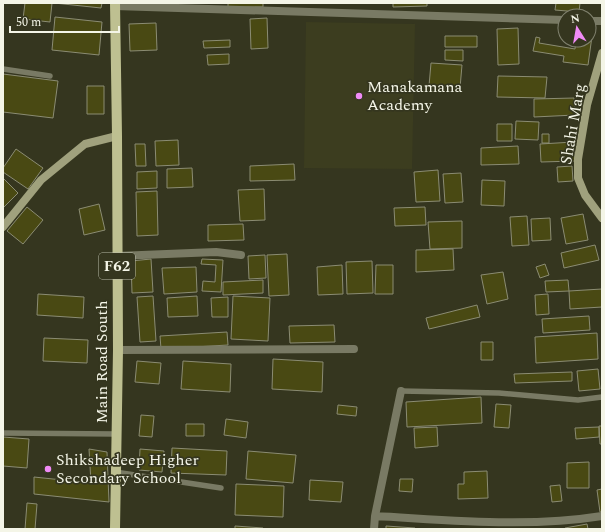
<svg xmlns="http://www.w3.org/2000/svg" width="605" height="532" viewBox="0 0 605 532" font-family="Spectral,serif">
<style>
.built{fill:#3c3d1f}
.building{fill:#494913;stroke:#8b8c73}
.lines{fill:none;stroke-linecap:round;stroke-linejoin:round}
.lane{stroke:#797a64;stroke-width:5.5}
.street{stroke:#797a64;stroke-width:8}
.secondary{stroke:#a0a17d;stroke-width:8}
.primary{stroke:#bec091;stroke-width:10}
.poi-dot{fill:#f08bf6;stroke:#35361f;stroke-width:1.5}
.labels{text-anchor:middle;dominant-baseline:central;stroke-width:3.5;stroke-linejoin:round;paint-order:stroke}
.shield{fill:#35361f;stroke:#bbbcab;stroke-width:1}
.shield-label{font-size:15px;font-weight:bold;fill:#f4f5e7}
.poi-label{font-size:16px;fill:#f4f5e7;stroke:#35361f;text-anchor:start}
.street-label{font-size:16px;fill:#f4f5e7;stroke:#35361f}
</style>
<rect width="100%" height="100%" fill="#35361f"/>
<path class="built" d="M306,22L415,24L412,169L304,168Z"/>
<path class="building" d="M25,3H52L50,22L23,19Z
M54,3H102L101,8Z
M228,3H263V7H228Z
M393,3H427V6L393,7Z
M556,3H580L579,12L555,10Z
M55,17L102,22L99,55L52,50Z
M267,18L268,48L251,49L250,19Z
M156,23L157,50L130,51L129,24Z
M518,28L519,64L498,65L497,29Z
M589,28L593,29L588,65L563,62L564,56L533,51L536,37L540,38L539,43L575,49L576,40H589Z
M445,36H477V47H445Z
M230,40V47L204,48L203,41Z
M445,50H463V61L445,60Z
M229,54V64L208,65L207,55Z
M431,63L462,65L460,88L429,86Z
M3,74L58,81L53,118L3,112Z
M498,76L547,77L545,98L497,97Z
M87,86H104V114H87Z
M574,98L575,115L534,117V99Z
M516,121L539,122L538,140L515,139Z
M497,124H512V141H497Z
M542,134H549V143H542Z
M178,140L179,165L156,166L155,141Z
M574,142L575,161L541,162L540,144Z
M135,144H145L146,166H136Z
M518,146L519,164L481,165V148Z
M16,149L43,168L28,189L3,172V168Z
M294,164L295,180L250,181V166Z
M572,166L573,181L558,182L557,167Z
M192,168L193,187L167,188V169Z
M438,170L440,201L416,202L414,172Z
M157,171V188L137,189V172Z
M461,173L463,202L445,203L443,174Z
M4,179L18,193L3,208V180Z
M482,180L505,181L504,206L481,205Z
M264,189L265,220L240,221L238,190Z
M157,191L158,235L137,236L136,192Z
M99,204L105,230L84,235L79,209Z
M27,207L43,220L23,244L7,231Z
M425,207L426,225L395,226L394,208Z
M583,214L588,240L566,244L561,218Z
M527,216L529,245L512,246L510,217Z
M550,218L551,240L532,241L531,219Z
M462,221V248L430,249L428,222Z
M243,224L244,240L208,241V225Z
M595,245L599,260L564,268L561,253Z
M453,249L454,270L416,272V250Z
M287,254L289,295L269,296L267,255Z
M265,255L266,278L249,279L248,256Z
M151,259L153,292L132,293L131,261Z
M202,259L223,260L221,292L202,291L203,281L215,282L216,265L201,264Z
M372,261L373,293L347,294L346,262Z
M545,264L549,275L540,278L536,267Z
M342,265L343,294L318,295L317,267Z
M376,265H393V294H375Z
M196,267L197,292L164,294L162,268Z
M503,272L508,299L487,304L481,275Z
M263,280V293L223,295V282Z
M568,280L569,291L546,292L545,281Z
M602,289V307L570,309L569,291Z
M38,294L84,297L83,318L37,315Z
M548,294L549,314L536,315L535,295Z
M153,296L156,341L140,342L137,297Z
M197,296L198,316L168,317L167,298Z
M233,296L270,298L268,341L231,339Z
M228,297V317H212L211,298Z
M477,305L480,317L429,329L426,318Z
M589,316L590,330L543,333L542,319Z
M334,325L335,342L290,343L289,326Z
M227,332L228,345L161,349L160,336Z
M597,333L598,359L536,363L535,337Z
M44,338L88,340L87,363L43,361Z
M481,342H493V360H481Z
M273,359L323,362L322,392L272,389Z
M137,361L161,363L159,384L135,382Z
M183,361L231,364L230,392L181,389Z
M598,369L600,389L579,391L577,371Z
M572,372V381L515,383L514,374Z
M481,397L482,423L407,427L406,402Z
M496,404L511,405L509,428L494,427Z
M338,405L357,407L356,416L337,414Z
M141,415L154,416L152,437L139,436Z
M226,419L248,422L246,438L224,435Z
M186,424H204V436H186Z
M599,426H602V444H600Z
M437,427L438,446L415,448L414,428Z
M599,427V437L576,439L575,428Z
M3,437L29,439L27,468L3,466Z
M172,448L227,451L226,475L171,473Z
M89,449L107,452L109,502L34,494V477L91,483Z
M140,449L164,451L162,472L139,470Z
M248,451L296,455L293,483L246,479Z
M589,462V488H567V463Z
M487,471L488,498L458,499V484H464V472Z
M400,479H413L412,492L399,491Z
M310,480L343,482L341,502L309,500Z
M236,484L284,486L283,517L235,515Z
M560,485L562,501L552,502L550,486Z
M602,489V512H600L597,490Z
M27,503L37,504L35,529H25Z
M587,524L588,529H565V528Z
M235,526L263,528V529H235Z
M386,526L415,528V529H386Z"/>
<g class="lines">
<path class="lane" d="M3,69L50,76
M401,391L499,393L578,400L602,397
M3,433L116,434
M115,472L221,488"/>
<path class="street" d="M115,6L565,20
M589,21H602
M117,256L216,252L241,255
M118,350L354,349
M375,516L401,391
M374,529L375,516C450,520 527,528 602,516"/>
<path class="secondary" d="M602,53L587,105L578,159V178L585,195L602,218
M3,227L41,180L85,144L117,136"/>
<path class="primary" d="M115,529L118,350L117,136L115,3"/>
</g>
<g class="poi-dot">
<circle cx="359" cy="96" r="4"/>
<circle cx="48" cy="469" r="4"/>
</g>
<g class="labels">
<rect class="shield" x="99" y="253" width="36" height="26" rx="3"/>
<g class="shield-label">
<text x="117" y="266">F62</text>
</g>
<g class="poi-label">
<text x="367" y="87">Manakamana<tspan x="367" dy="18">Academy</tspan></text>
<text x="56" y="460">Shikshadeep Higher<tspan x="56" dy="18">Secondary School</tspan></text>
</g>
<g class="street-label">
<text transform="translate(573 124) rotate(-80)">Shahi Marg</text>
<text transform="translate(102 362) rotate(-90)">Main Road South</text>
</g>
</g>
<rect width="605" height="532" fill="none" stroke="#f4f5e7" stroke-width="8"/>
<g transform="translate(577 28) rotate(349)"><circle r="19" fill="#35361f" stroke="#81826f"/>
<path d="M0-3L7 15L0 10L-7 15Z" fill="#f08bf6"/>
<text y="-6" font-size="11" font-weight="bold" text-anchor="middle" fill="#f4f5e7">N</text>
</g>
<path d="M10 26v6h109v-6" fill="none" stroke="#f4f5e7" stroke-width="2"/>
<text x="16" y="26" font-size="12" fill="#f4f5e7" stroke="#35361f" stroke-width="3" paint-order="stroke">50 m</text>
</svg>
